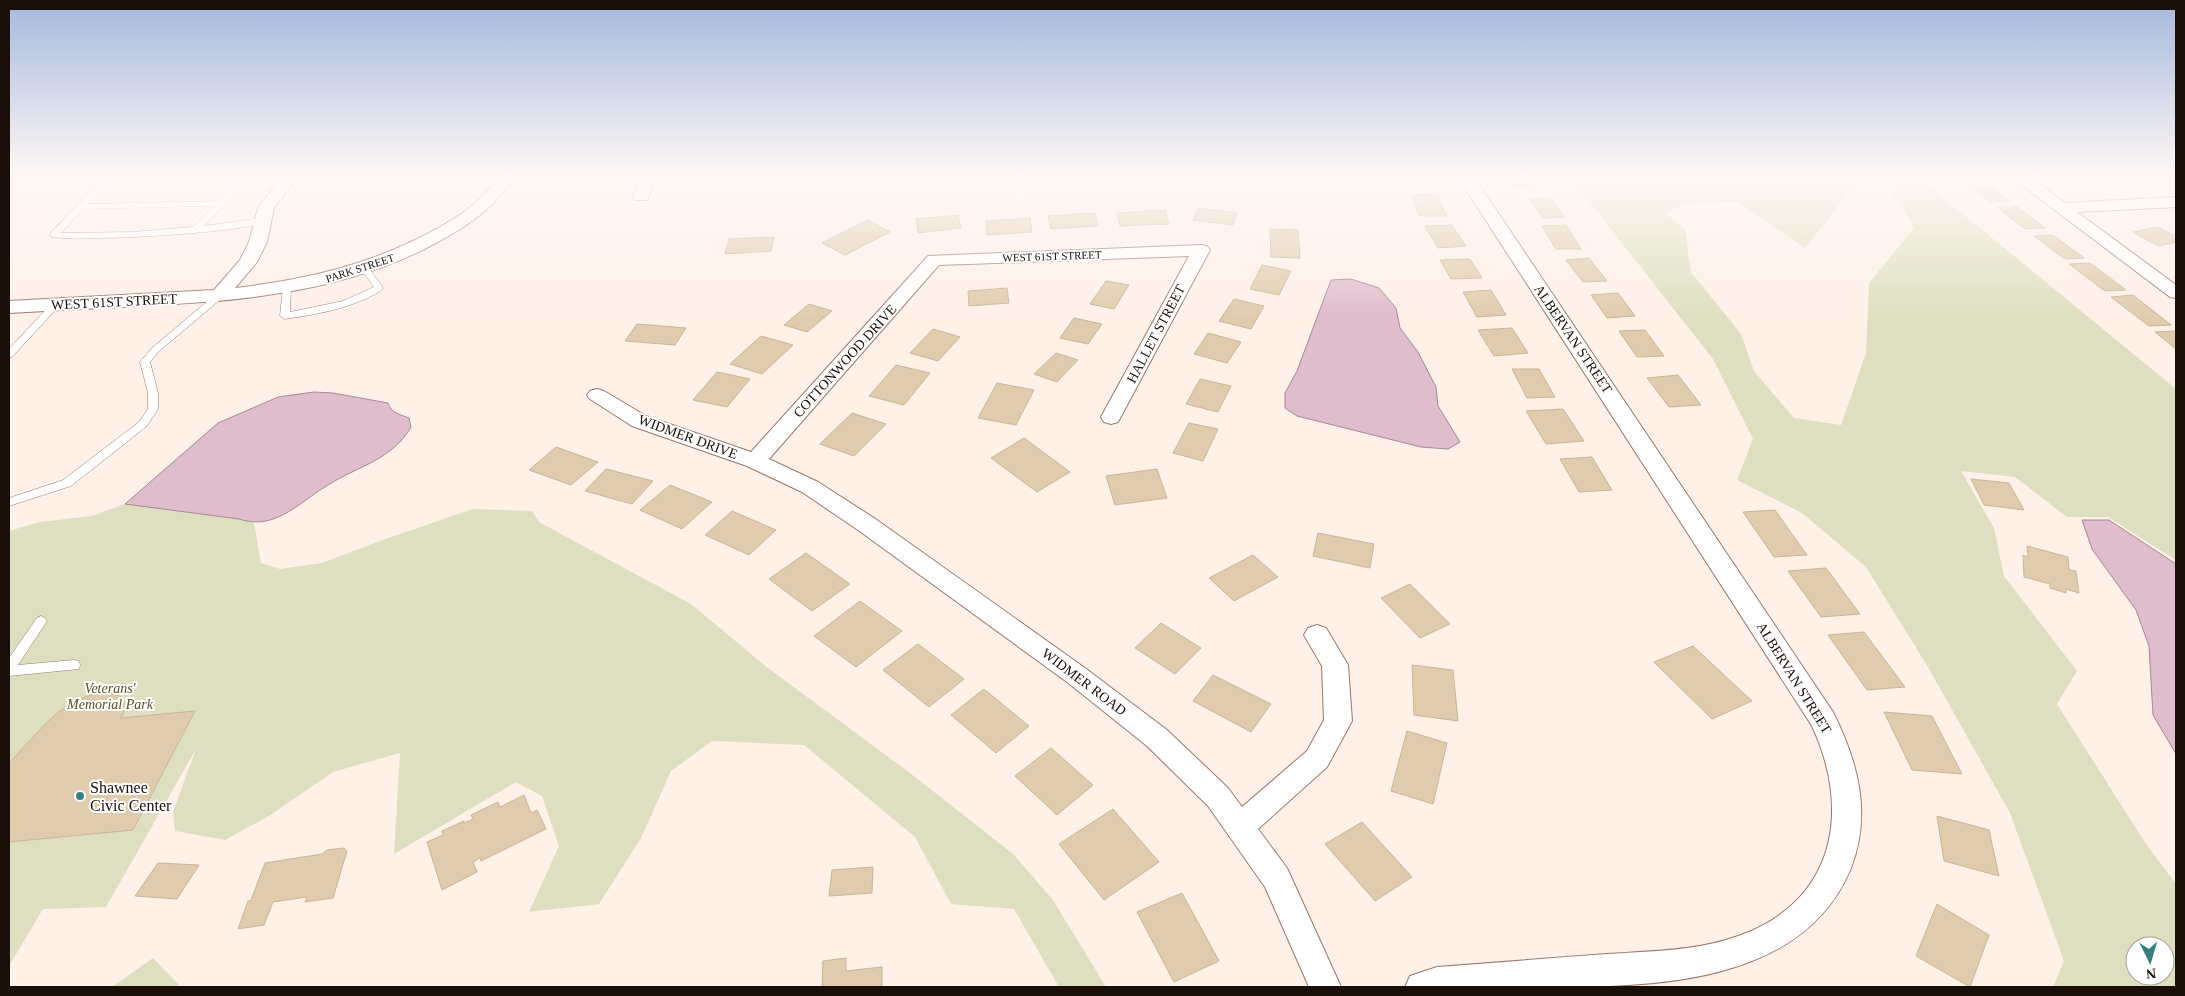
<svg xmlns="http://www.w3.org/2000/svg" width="2185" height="996" viewBox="0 0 2185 996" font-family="Georgia,serif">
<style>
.green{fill:#dedfc0;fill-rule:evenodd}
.water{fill:#e0bdcd;stroke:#a58892}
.building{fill:#e0ccad;stroke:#c9b597}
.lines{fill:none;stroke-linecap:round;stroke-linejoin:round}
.lane-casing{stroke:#987867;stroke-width:1}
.street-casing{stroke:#987867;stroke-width:2}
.lane{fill:#fff;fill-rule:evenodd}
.street{fill:#fff;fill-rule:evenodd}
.poi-dot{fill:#367f80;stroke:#fff;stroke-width:2}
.labels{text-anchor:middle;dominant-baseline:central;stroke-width:4;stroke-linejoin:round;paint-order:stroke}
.far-street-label{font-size:11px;fill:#1a0e08;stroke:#fff}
.street-label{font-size:14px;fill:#1a0e08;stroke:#fff}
.park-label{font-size:14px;font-style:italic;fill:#52511b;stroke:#fff}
.near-poi-label{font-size:16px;fill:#1a0e08;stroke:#fff;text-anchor:start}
</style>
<rect width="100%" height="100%" fill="#fff0e8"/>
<path class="green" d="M1563,177H1861L1805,248L1737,202L1688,203L1666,213L1685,229L1691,272L1741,334L1754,371L1794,418L1841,425L1866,353L1869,283L1914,228L1900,203L1893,196L1900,177H1918L2176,389V560L2108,517H2067L2015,477L1961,471L1994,528L2004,576L2077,671L2057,704L2146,844L2176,884V987H2053L2064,961L2010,813L1928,667L1866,567L1802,513L1737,480L1753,439L1713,359L1588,200ZM2135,946H2165V976H2135Z
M125,504L239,519L254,523L261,563L280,569L322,563L391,537L473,509L532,511L539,522L691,604L768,668L910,773L1013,854L1053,900L1106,987H1059L1014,909L951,904L915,837L804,745L712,741L671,771L641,838L599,904L529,912L559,846L542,796L516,782L394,854L400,753L333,772L269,816L225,840L175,831L173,812L196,749L106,907L43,909L9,966V531L40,522L92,516Z
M153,958L179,985L177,987H112Z"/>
<path class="water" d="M1351,279L1379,288L1396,308L1400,328L1418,352L1436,387L1438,406L1460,442L1448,449L1421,447L1297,416L1285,408V393L1297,371L1331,280Z
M314,392L333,393L388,403C391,413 399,414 409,418L411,427C392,460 358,466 328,485C311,495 294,511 276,518C263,523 252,523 239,519L125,504L218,423L278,397Z
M2082,520H2109L2176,564V754L2153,715L2149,646L2136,610L2092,549Z"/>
<path class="building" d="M797,177H830L811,185Z
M855,177H898V182L855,185Z
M1385,177H1411L1413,181L1389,183Z
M1507,177H1528L1534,187H1513Z
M2055,177H2098L2105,184L2061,183Z
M2108,177H2146L2153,182L2118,183Z
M1981,179L2010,201L1991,202L1962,180Z
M1437,194L1447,216H1420L1411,195Z
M1550,198L1565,217L1543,218L1529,199Z
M2016,206L2045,228L2025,229L1997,207Z
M1198,208L1237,213L1233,225L1193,220Z
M1165,210L1169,224L1120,226L1117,213Z
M1095,213L1098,226L1051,229L1048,216Z
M958,215L961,228L918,233L916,219Z
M1030,218L1032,232L987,235L986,221Z
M868,220L890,232L845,255L822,243Z
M1452,225L1466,246L1438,248L1425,226Z
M1566,225L1581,249H1556L1542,226Z
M2158,227L2176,237V242L2158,246L2133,232Z
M1270,229L1298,230L1300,258L1271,257Z
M2053,235L2084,258L2065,259L2034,236Z
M774,237L771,251L725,254L729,239Z
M1589,258L1607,281L1583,282L1566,260Z
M1470,259L1482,278L1451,279L1440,260Z
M2090,263L2126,290L2105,291L2069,264Z
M1262,265L1291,271L1279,295L1250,289Z
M1106,281L1129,285L1114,309L1090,304Z
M1007,288L1009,303L969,306L968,291Z
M1491,290L1506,315L1477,317L1463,292Z
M1618,293L1635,316L1607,318L1591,295Z
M2133,295L2171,325L2149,326L2111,297Z
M1234,299L1264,306L1251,329L1219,321Z
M809,304L832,311L807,332L784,325Z
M1074,318L1102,324L1088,344L1060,338Z
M637,324L686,328L675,345L625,341Z
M1512,328L1528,353L1494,356L1478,330Z
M933,329L960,337L938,361L910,353Z
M1645,330L1664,356L1637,357L1619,331Z
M2176,331V349L2155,332Z
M1208,333L1241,342L1227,363L1194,354Z
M761,336L793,345L762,374L730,364Z
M1056,353L1078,360L1057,382L1034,374Z
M896,365L930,373L904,405L869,396Z
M1512,369H1539L1555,397L1527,398Z
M717,372L750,379L727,407L693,400Z
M1678,375L1701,405L1669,407L1647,378Z
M1200,379L1231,386L1218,412L1186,404Z
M997,383L1034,390L1016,425L978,418Z
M1563,409L1584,441L1546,444L1526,411Z
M852,413L886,424L854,456L820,444Z
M1189,423L1218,429L1203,461L1173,453Z
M1024,438L1070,472L1037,492L991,458Z
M556,447L598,462L571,485L529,470Z
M1592,457L1612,490L1579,492L1560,459Z
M606,469L653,481L632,504L585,491Z
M1157,469L1167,498L1115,505L1106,476Z
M1971,479L2009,483L2024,510L1984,505Z
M670,485L712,502L682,529L640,510Z
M1775,510L1807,555L1774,557L1743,512Z
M732,511L776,530L749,555L705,535Z
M1318,533L1374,544L1370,568L1313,556Z
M2027,546L2068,557L2069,570L2076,571L2079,593L2066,589V593L2050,588V584L2024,577L2023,555L2028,557Z
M806,553L850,584L812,611L769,579Z
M1253,555L1278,577L1234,601L1209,578Z
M1826,568L1860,614L1821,617L1788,571Z
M1410,584L1450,624L1420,638L1381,598Z
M860,601L902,631L856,667L814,636Z
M1161,623L1201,648L1175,674L1135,648Z
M1864,632L1905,687L1867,690L1828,635Z
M918,644L964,679L929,707L883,670Z
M1693,646L1752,701L1712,719L1654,662Z
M1412,665L1453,670L1458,721L1414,715Z
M1213,675L1271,704L1251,732L1193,701Z
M984,689L1029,726L996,753L951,715Z
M107,693L120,696L124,700V712L121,718L195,711L133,830L9,842V763L49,720L69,704L87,696Z
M1884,712L1932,716L1962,774L1912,770Z
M1407,731L1447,743L1433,804L1391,791Z
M1051,748L1093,785L1057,815L1015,776Z
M524,795L531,813L537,810L546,829L481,861L480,858L473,862L477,872L442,890L427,842L443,835L442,831L464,821V823L473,819L471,815L498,802L500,807Z
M1113,809L1159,862L1104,900L1059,844Z
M1937,816L1989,830L1999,876L1944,861Z
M1362,822L1412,877L1375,901L1325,844Z
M344,848L347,851L333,898L305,902L307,897L273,902L264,925L238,929L248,901L251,900L265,863L322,854L327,850Z
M158,863L199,865L177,899L135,896Z
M873,867L872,893L829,896L832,870Z
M1182,893L1219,961L1174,982L1137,912Z
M1937,904L1989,935L1970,987L1916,956Z
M846,958V971L882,967V987H822L823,961Z"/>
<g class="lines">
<defs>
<path id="lane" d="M104,177H181L177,179L109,181L88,204L219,201L229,191L237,177H245L235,194L204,226L262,218L266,221C251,233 76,242 51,237V233ZM214,206L193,227L132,232L61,233L83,209Z
M364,265L367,266L382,286V290C353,308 319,314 285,319L280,316L283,287H289L291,289L290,312L343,301L374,287L360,268Z
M219,293L222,294V298L158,352L150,362L158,393V409L147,426L71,486L9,506V498L63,480L139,422L148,409V393L140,362L152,348L216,294Z
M56,301L59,302V306L12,357L9,358V349L53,302Z
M41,616L45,618L47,621L18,665L74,660L79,661L80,665L79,669L9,676V658L37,618Z"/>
<path id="street" d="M281,177H298L274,208L267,242L257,262L235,288C303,280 366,266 427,234C454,220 481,204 498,177H514C494,209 466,227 434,244C337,296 226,302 118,307C82,309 45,311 9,313V301L214,290L240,260L249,242L258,208Z
M640,177H656L647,200H635L633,197Z
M1458,177H1474L1833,712C1858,762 1872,814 1851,868C1801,990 1641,987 1529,987C1488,987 1446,990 1405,987L1410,976L1437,967C1494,963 1550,958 1607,954C1651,951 1699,951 1741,935C1836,900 1851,810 1812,726Z
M2011,177H2030L2065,203L2176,197V207L2077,212L2176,285V298L2170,297Z
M1201,245L1207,246L1210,250L1118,422L1111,424L1104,422L1101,417L1189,256L939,265L769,459L818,482L874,518L1085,668L1167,730L1228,788L1242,807L1307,751L1324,720L1322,666L1304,635L1308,628L1317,625L1326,628L1348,665L1352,721L1327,767L1258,829L1287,868L1341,987H1309L1265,887L1208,806L1147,746L1067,682L858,530L802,492L747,466L632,426L590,399L587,395L590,391L597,389L604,391L646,416L751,452L928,256Z"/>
</defs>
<use href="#lane" class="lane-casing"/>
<use href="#street" class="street-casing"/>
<use href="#lane" class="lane"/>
<use href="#street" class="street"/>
</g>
<linearGradient id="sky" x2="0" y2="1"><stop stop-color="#a5b8dd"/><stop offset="0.56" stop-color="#fff8f5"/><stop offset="1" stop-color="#fff8f5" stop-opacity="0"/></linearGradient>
<rect width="2185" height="317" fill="url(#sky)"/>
<circle class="poi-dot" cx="80" cy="796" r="5"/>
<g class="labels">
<g class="far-street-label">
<text transform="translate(1052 256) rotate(-2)">WEST 61ST STREET</text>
<text transform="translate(360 268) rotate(-18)">PARK STREET</text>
</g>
<g class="street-label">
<text transform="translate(114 302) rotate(-3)">WEST 61ST STREET</text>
<text transform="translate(1156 334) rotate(-62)">HALLET STREET</text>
<text transform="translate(1573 339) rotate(56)">ALBERVAN STREET</text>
<text transform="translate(845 361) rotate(-48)">COTTONWOOD DRIVE</text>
<text transform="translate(688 437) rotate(20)">WIDMER DRIVE</text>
<text transform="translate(1794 678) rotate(58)">ALBERVAN STREET</text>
<text transform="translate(1084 682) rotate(37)">WIDMER ROAD</text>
</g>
<g class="park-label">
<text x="110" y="688">Veterans'<tspan x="110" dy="16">Memorial Park</tspan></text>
</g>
<g class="near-poi-label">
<text x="90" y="787">Shawnee<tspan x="90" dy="18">Civic Center</tspan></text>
</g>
</g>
<rect width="2185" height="996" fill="none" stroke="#1a0e08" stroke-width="20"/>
<g transform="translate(2150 961) rotate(175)"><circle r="24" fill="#ffffff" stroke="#a39f9c"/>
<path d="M0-4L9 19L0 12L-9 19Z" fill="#367f80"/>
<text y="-8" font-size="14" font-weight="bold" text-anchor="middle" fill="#1a0e08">N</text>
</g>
</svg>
